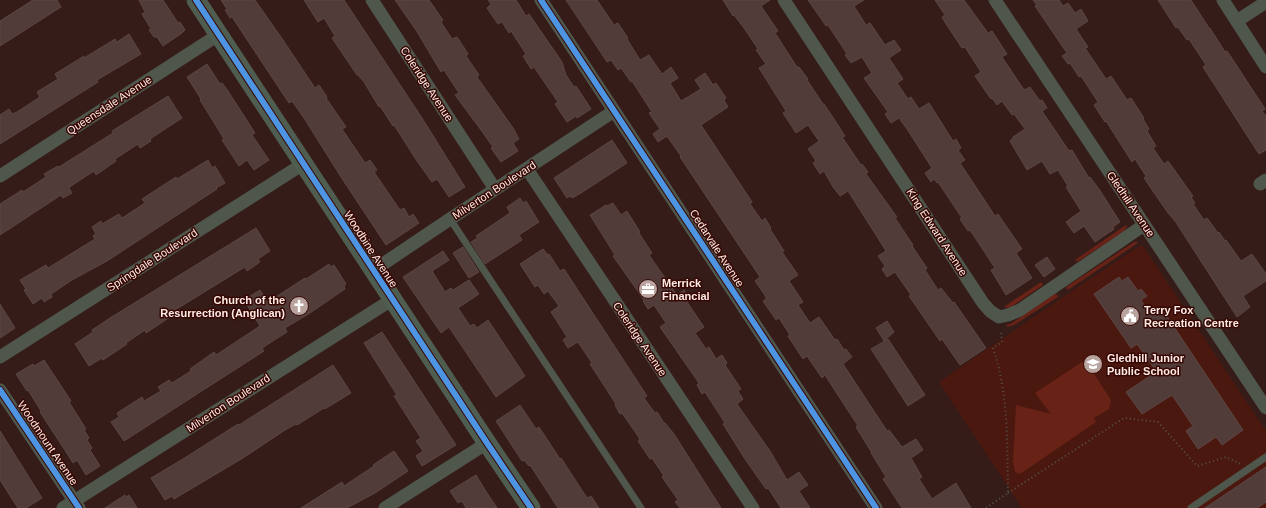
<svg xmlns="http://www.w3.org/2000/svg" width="1266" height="508" viewBox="0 0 1266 508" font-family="Arial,sans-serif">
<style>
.built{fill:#4b180f}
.green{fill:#692216}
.building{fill:#513c39;stroke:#5c4642}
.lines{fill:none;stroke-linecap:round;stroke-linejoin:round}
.path{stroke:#54554c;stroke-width:2;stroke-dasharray:1 3;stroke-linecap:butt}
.lane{stroke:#4f574d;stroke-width:7}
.street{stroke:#4f574d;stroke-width:13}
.secondary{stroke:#4f5d50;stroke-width:19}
.cycleway-casing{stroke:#370803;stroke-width:8}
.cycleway{stroke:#4d94e3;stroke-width:6}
.labels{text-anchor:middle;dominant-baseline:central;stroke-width:3;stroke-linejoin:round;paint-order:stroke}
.street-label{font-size:11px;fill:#ffebe6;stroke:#370803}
.poi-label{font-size:11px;font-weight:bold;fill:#ffebe6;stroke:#370803;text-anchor:start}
</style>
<rect width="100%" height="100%" fill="#351c18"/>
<path class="built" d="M1141,245L1143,246L1266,431V508H1022L939,382L1069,293Z"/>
<path class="green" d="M1126,225L1127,227L1123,232L1077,262L1075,260Z
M1134,242H1138V243L1068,290L1066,287Z
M1041,282L1043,285L1011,307L1005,308V306Z
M1056,293L1058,297L1014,325L1007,327L1006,325L1012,323Z
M1082,362L1087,363L1111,400L1109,409L1094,418L1096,422L1023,472L1018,474L1015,471L1013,462L1016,405L1051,414L1035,393Z"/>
<path class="building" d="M33,0H57L61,7L0,46V21Z
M139,0H163L178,23L180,22L185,30L182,33L163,46L157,37H154L149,30L151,29L142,14L145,12Z
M221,0H255L283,40L315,88L319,85L327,97L326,98L346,127L342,129L365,163L370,160L377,170L374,172L400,210L404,208L409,217L413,214L419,223L386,245L341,177L304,118L292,101L289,103L232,17L230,18L225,10L227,9Z
M304,0H344L422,118L465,187L449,197L437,179L432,182L417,161L394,125L393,126L380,106L379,107L364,82L358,75H357L332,38L335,36L324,18L318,22Z
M395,0H429L443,20L441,22L452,39L457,37L463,46L468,54L466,56L479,75L477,77L513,128L519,139L513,143L518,151L501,162L491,148L493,147L481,130L455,95L459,93L444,70L441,72L416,30Z
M488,0H516L526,16L529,14L562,62L566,75L574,87L576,86L591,109L577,118L576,116L567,122L555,104L558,102L534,67L531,69L523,56L526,54L511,31L509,33L502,22L498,24L487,8L491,4Z
M566,0H597L614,25L618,23L628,38L627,39L640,60L649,55L662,74L671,67L678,78L670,83L681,101L701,89L695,80L705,73L713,85L716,83L726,98L724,100L728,107L701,125L752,202L750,204L762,221L765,218L771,228L770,229L784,251L782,252L798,275L789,281L803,302L798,305L810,323L819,317L835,340L837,339L844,350L846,349L852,357L843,364L887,431L889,430L902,447L916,439L923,450L911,458L922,477L919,479L932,499L956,483L971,508H902L883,479L886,477L871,453H872L856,427L858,426L825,375L822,378L807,356L803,359L788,336L790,335L779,318L776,320L763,301L766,299V297L755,281L760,277L680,157L681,156L667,136L658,142L653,134L660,129L649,113L652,112L632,81L631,82L621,68L618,70L611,60L607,62Z
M723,0H770L761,6L778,31L775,33L797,67H799L808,79L807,80L823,104H824L834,119L845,136L842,137L861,165L862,164L868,172L866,174L897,217L895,218L913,245L912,246L927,268L925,270L938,290L941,288L953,303L954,302L986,348L960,365L942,339L940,341L909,296L911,295L895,272L887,277L882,269L885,266L878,256L886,251L883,246L848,191L840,196L833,187L824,171L820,174L813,163L816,161L808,149L819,141L808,125L796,133L783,113L786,111L759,68L766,64L756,50L758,49L744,28L734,15L733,16Z
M808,0H864L854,6L866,25L870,23L885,45L894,40L901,50L889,58L903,79L897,83L908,99L911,97L919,109L929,103L953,141L956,139L961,148L958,150L965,160L960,163L995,216L998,214L1022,249L1016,253L1032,278L1006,295L991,270L995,268L970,230L968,231L960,219L962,218L938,182L937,183L934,179L931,182L925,173L932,168L907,129L899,118L891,123L885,114L888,112L864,78L872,73L862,57L851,63L845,55L847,54L828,25L826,26Z
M935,0H964L988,33L992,31L1007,54L1002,57L1024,90L1030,87L1040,101L1042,100L1047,108L1042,111L1069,151L1072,150L1089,178L1090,177L1099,189L1120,222L1113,227L1114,229L1095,242L1084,226L1074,233L1066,222L1081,211L1066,187L1068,186L1058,170L1050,174L1042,161L1027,170L1010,141L1013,138V137L1025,129L1014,114L1012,115L1002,101L997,105L992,98L991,99L975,76L981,72L965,47L962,48L946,24L942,17L945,15Z
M1033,0H1059L1063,6L1068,3L1075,13L1081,9L1088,21L1076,29L1088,47L1085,48L1106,79L1111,76L1127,100L1131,98L1144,118L1143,119L1149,129L1147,131L1156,146L1153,148L1164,164L1168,161L1193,196L1191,197L1195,203L1193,204L1204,220L1207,218L1218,233L1219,232L1225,241L1226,240L1241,261L1252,254L1266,274V281L1243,296L1250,307L1237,317L1175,221L1168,213L1144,178L1146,176L1135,159L1132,162L1106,121L1105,122L1094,105L1098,102L1081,76L1079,77L1070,63L1068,64L1062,56L1067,53L1035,6L1037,5Z
M1158,0H1191L1209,28H1210L1225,52L1227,51L1235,63L1265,109L1262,111L1266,116V150L1259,154L1203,67L1206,65L1189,39L1187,40L1178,27L1176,28Z
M129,34L141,54L97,80L98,82L0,144V115L9,109L12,114L17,112L40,97L37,92L58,79L55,74L84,56V58L115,39L117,42Z
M207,64L220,84L222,83L228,91L255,133L252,135L269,160L254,170L247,160L239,166L222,140L224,139L218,129L200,100L201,99L187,77Z
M168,96L182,118L150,139L151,141L140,148L138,144L115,159L116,161L96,175L94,171L71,186L69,188L72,193L63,198L61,195L0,235V204L22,190L23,192L46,177L44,174L58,166L59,167L113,133L112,131Z
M612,140L627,163L581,193L572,198L570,196L567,198L554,178Z
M208,160L212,168L215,166L225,183L216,188L217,189L107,261L72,280L51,294L52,297L44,302L42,298L33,304L24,290L26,289L20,280L46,265L48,268L95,239L93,236L96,234L92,227L101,221L102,224L119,214L122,218L145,203L142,199L176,177L177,179Z
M520,198L523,203L526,201L539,222L519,235L522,240L485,264L471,242L478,238L476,236L510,213L507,207Z
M613,203L621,215L627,211L640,232L639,233L652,253L649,255L677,295L684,290L691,300L687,302L704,327L695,333L706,349L709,347L716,359L722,355L727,363L725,365L741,389L738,391L743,399L737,404L770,451L787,480L799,472L808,485L799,491L810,508H781L768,488L766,489L745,459L723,424L725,423L705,392L702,394L697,385L699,383L660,327L666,323L654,305L648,309L643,301L644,300L613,256L615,255L590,215L606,205L607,206Z
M256,228L270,251L258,259L260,262L247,271L245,267L227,278L175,310L176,313L146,333L145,330L126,343L127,344L103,360L102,358L89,366L75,344L93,332L92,330L110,318Z
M463,247L479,272L469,278L453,253Z
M543,249L548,255L549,254L560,271L564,269L647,396L644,398L655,413L657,412L664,423H665L674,434L721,508H680L675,502L678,500L662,477L664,476L652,458L650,459L638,441L640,439L622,413L620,414L615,405L616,404L590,364L592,363L578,342L568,348L563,340L567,337L551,312L559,306L548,291L544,294L538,285L535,287L520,264Z
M443,251L449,260L432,271L445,292L451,288L453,290L469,280L479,294L458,308L470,326L474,324L477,328L488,320L525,376L496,397L449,327L441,333L403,277Z
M1047,257L1055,269L1044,277L1035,265Z
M329,264L331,267L334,265L346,284L344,286L345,289L310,313L285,328L287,332L262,348L264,351L124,441L111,422L119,417L117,413L142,397L144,401L161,391L158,387L169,380L172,383L191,371L190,369L214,352L216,355L260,326L244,300L260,290L268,302L305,278L306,279Z
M1119,277L1122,281L1128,277L1138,291L1141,289L1147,296L1141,300L1151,316L1162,309L1243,430L1222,445L1216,437L1198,449L1186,431L1193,426L1172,395L1142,414L1126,392L1150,376L1147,372L1154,368L1137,344L1131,348L1094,294Z
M0,304L15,328L0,338Z
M887,321L894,332L884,341L876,328Z
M382,332L456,445L422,466L416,456L423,451L416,441L421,438L394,396L397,395L364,343Z
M888,339L925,395L908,406L871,349Z
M44,360L71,401L69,402L86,429L84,430L89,438L87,440L92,448L90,450L100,466L86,475L77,460L73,463L68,455L40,412L41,411L28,390L27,391L16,374L33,364L34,366Z
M333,365L351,393L325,409L324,408L297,425L296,424L285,430L243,458L174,499L172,496L165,500L151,478L183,459L238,424L239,425Z
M520,405L536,429L539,427L560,459L561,458L587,498L591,496L599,508H558L530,465L529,466L524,460L522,461L496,421Z
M0,431L42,498L26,508H18L0,480Z
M394,451L408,471L375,493L347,508H301L342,482L344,486L374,466L373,465Z
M1266,467V502L1257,508H1205Z
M476,475L487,493L497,508H466L462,501L458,503L450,491Z
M125,495L126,497L129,495L137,508H105Z"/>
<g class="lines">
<path class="path" d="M1008,493L1124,418L1158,422L1197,466L1226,457L1241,464
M986,508L1008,493C1007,444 1009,395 993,348L1002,342L1001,330"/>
<path class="lane" d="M450,219L641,508
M1191,508L1266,457"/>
<path class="street" d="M372,0L495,189
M541,0L876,508
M784,0L983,303L990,311L999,317L1008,315L1020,310L1144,225
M995,0L1266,408
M1223,0L1266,67
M1237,21L1266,2
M527,169L753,508
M0,176L218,35
M1260,184L1266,180
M374,270L450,219L614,111
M0,357L303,164
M0,390L79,508
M63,508L393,299
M385,508L487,443"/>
<path class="secondary" d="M196,0L487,443L531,508"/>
<defs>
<path id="cycleway" d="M196,0L487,443L531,508
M541,0L876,508
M0,390L79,508"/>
</defs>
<use href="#cycleway" class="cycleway-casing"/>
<use href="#cycleway" class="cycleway"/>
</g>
<defs>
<symbol id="office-disc" viewBox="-11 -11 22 22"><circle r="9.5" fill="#b8a39e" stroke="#370803"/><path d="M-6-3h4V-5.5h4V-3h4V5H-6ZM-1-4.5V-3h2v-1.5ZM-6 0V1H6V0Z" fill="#fff"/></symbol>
<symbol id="church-disc" viewBox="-11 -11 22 22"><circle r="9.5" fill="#b8a39e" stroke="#370803"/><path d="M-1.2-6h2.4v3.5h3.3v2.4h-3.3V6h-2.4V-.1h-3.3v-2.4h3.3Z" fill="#fff"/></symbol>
<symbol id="civic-disc" viewBox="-11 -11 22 22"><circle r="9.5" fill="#b8a39e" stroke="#370803"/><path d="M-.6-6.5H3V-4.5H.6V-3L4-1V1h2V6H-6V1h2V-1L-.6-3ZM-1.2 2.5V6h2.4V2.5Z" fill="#fff"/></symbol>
<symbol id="school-disc" viewBox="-11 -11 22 22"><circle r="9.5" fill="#b8a39e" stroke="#370803"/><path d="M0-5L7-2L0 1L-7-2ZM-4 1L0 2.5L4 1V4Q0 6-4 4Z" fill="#fff"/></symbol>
</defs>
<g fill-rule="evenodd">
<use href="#office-disc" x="637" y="278" width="22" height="22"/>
<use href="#church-disc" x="288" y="295" width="22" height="22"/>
<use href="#civic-disc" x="1119" y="305" width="22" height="22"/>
<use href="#school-disc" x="1082" y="353" width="22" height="22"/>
</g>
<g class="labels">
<g class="street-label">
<text transform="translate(427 84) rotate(57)">Coleridge Avenue</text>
<text transform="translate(109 105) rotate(-33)">Queensdale Avenue</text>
<text transform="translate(494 190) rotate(-33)">Milverton Boulevard</text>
<text transform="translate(1131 204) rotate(56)">Gledhill Avenue</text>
<text transform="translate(937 232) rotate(57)">King Edward Avenue</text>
<text transform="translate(717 248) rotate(57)">Cedarvale Avenue</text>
<text transform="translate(371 249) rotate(57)">Woodbine Avenue</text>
<text transform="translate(152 260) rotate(-33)">Springdale Boulevard</text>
<text transform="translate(640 339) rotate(56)">Coleridge Avenue</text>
<text transform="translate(228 403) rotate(-33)">Milverton Boulevard</text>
<text transform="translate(48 443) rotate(56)">Woodmount Avenue</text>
</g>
<g class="poi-label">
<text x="662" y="283">Merrick<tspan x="662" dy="13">Financial</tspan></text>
<text x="285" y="300" text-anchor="end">Church of the<tspan x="285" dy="13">Resurrection (Anglican)</tspan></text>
<text x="1144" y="310">Terry Fox<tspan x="1144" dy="13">Recreation Centre</tspan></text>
<text x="1107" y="358">Gledhill Junior<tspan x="1107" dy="13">Public School</tspan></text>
</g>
</g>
</svg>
